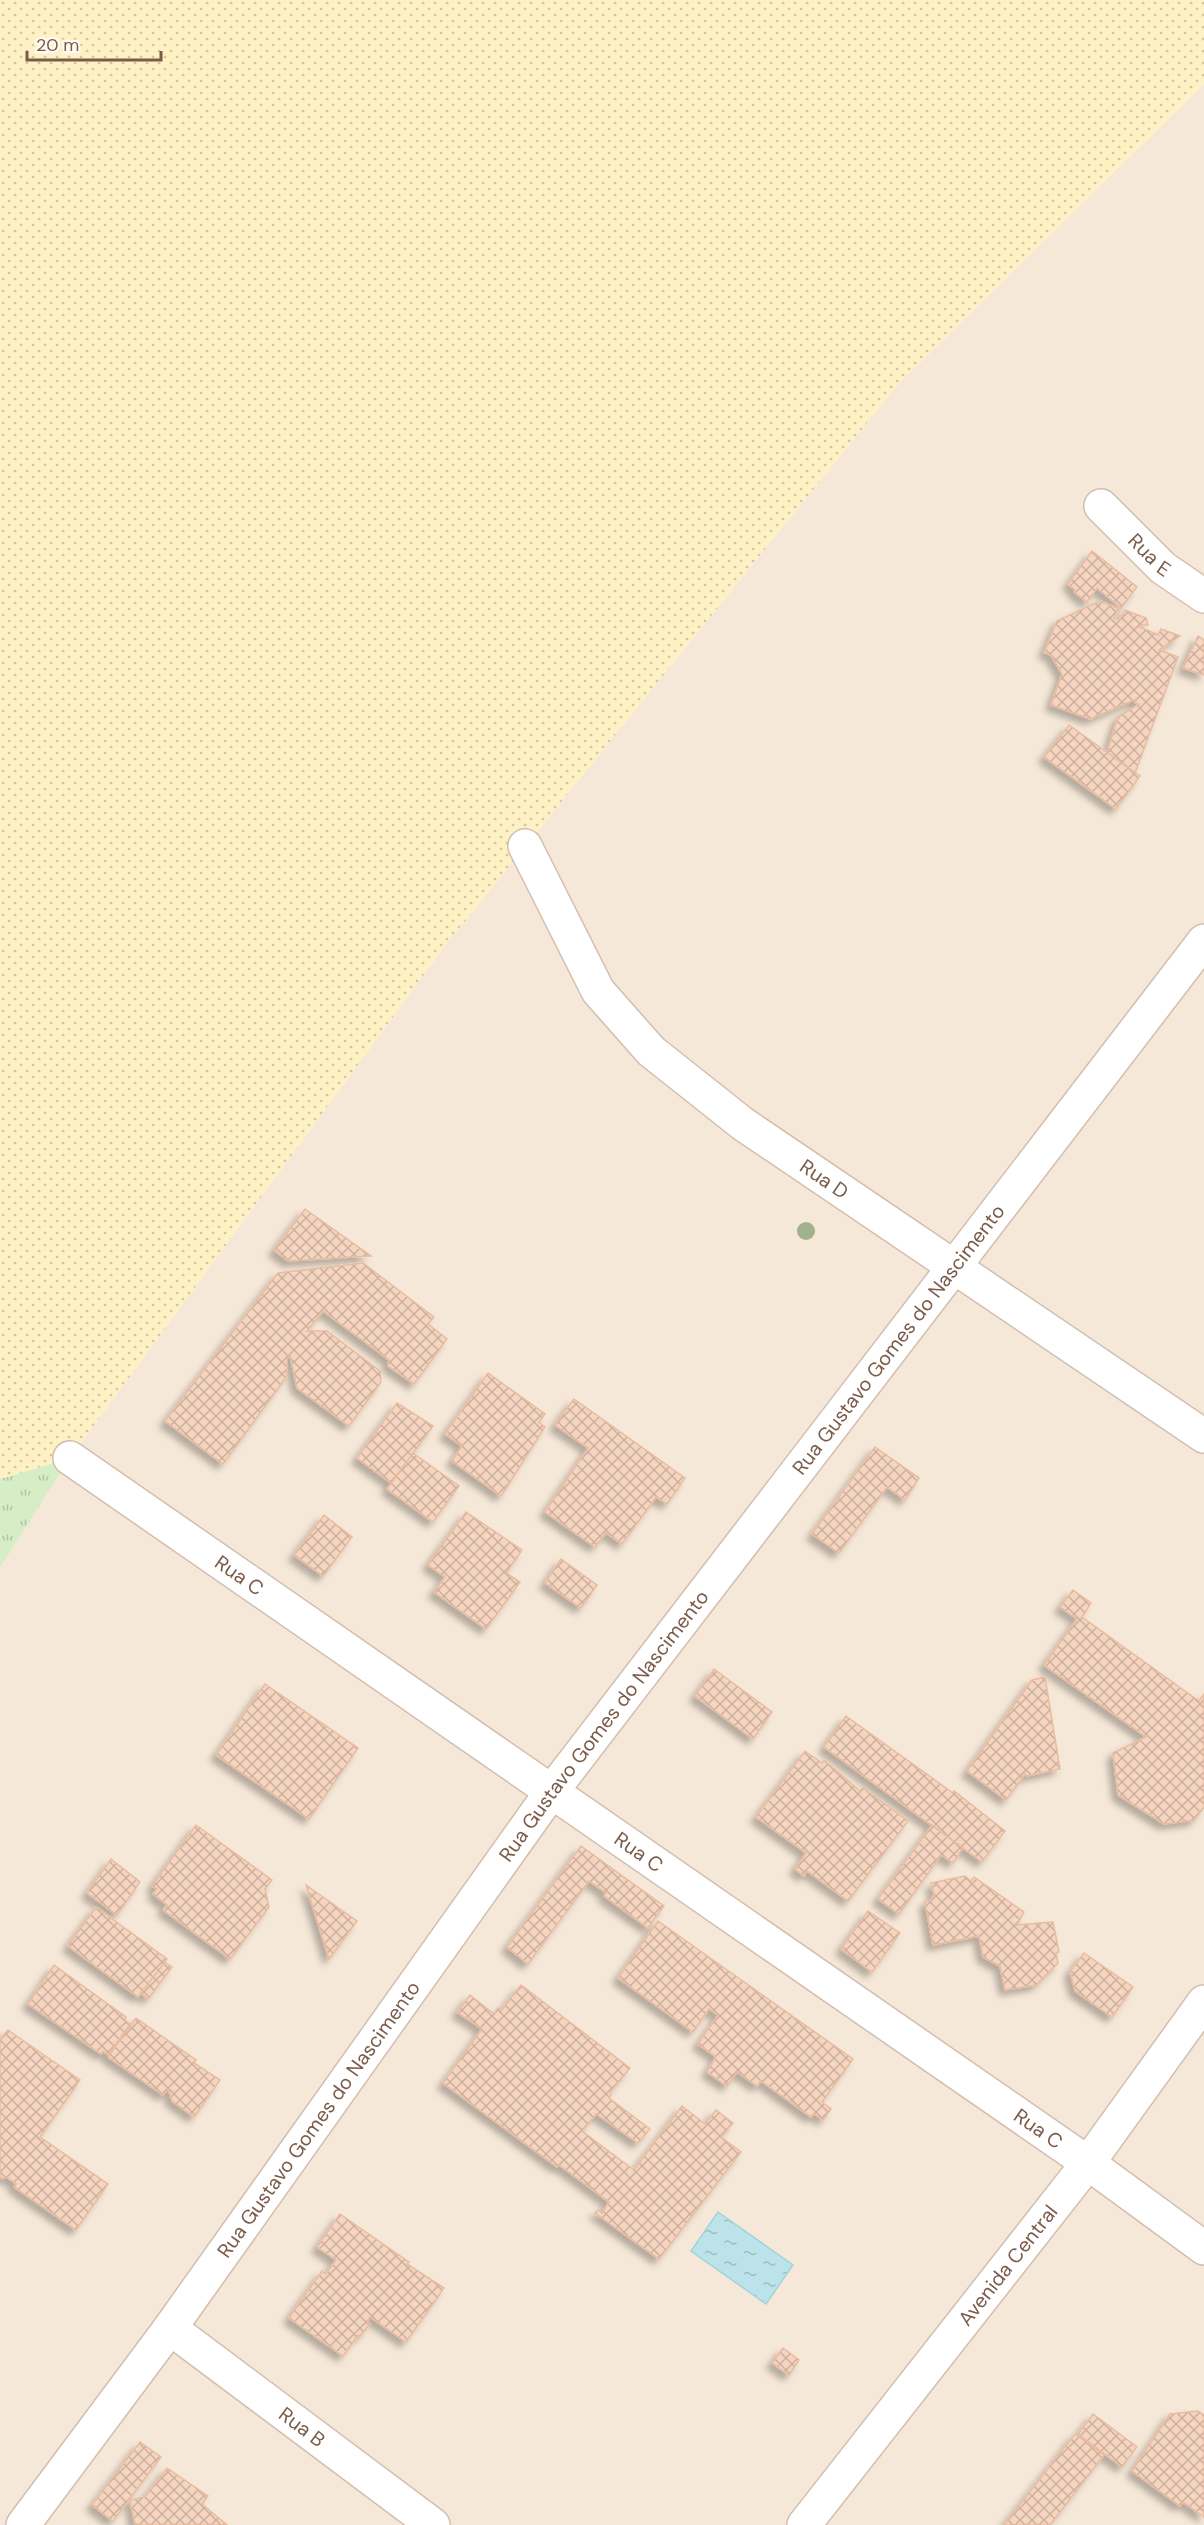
<svg xmlns="http://www.w3.org/2000/svg" width="1204" height="2525" viewBox="0 0 1204 2525" font-family="'DM Sans',sans-serif">
<style>
.residential{fill:#f6e8d8}
.grass{fill:url(#grass-tufts)}
.sand{fill:url(#sand-dots)}
.water{fill:url(#water-ripples);stroke:#a2d3dc;stroke-width:1.5}
.building{fill:url(#building-cross-hatch);stroke:#e9bb9f;stroke-width:1.5;filter:url(#shadow)}
.lines{fill:none;stroke-linecap:round;stroke-linejoin:round}
.street-casing{stroke:#d2beae;stroke-width:36}
.street{stroke:#fff;stroke-width:33}
.tree{fill:#9fb28c}
.labels{text-anchor:middle;dominant-baseline:central;stroke-width:5;stroke-linejoin:round;paint-order:stroke}
.street-label{font-size:20px;fill:#7b5c4b;stroke:#fffaf2}
</style>
<defs>
<pattern id="grass-tufts" width="24" height="20" patternUnits="userSpaceOnUse" patternTransform="scale(1.5)"><rect width="24" height="20" fill="#d6edc6"/><path d="M3 7l-1-3M5 7V3M7 7l1-3M15 17l-1-3M17 17v-4M19 17l1-3" fill="none" stroke="#b3c3a3"/></pattern>
<pattern id="sand-dots" width="8" height="8" patternUnits="userSpaceOnUse" patternTransform="scale(1.5)"><rect width="8" height="8" fill="#fef1c3"/><path d="M2 2h.1M6 6h.1" fill="none" stroke="#d3c6a0" stroke-width="1.8" stroke-linecap="round"/></pattern>
<pattern id="water-ripples" width="26" height="14" patternUnits="userSpaceOnUse" patternTransform="scale(1.5)"><rect width="26" height="14" fill="#bce3e9"/><path d="M2 4q2-2 4 0t4 0M15 11q2-2 4 0t4 0" fill="none" stroke="#9ebbbf"/></pattern>
<pattern id="building-cross-hatch" width="8" height="8" patternUnits="userSpaceOnUse" patternTransform="scale(1.5)"><rect width="8" height="8" fill="#f5d5c0"/><path d="M0 0l8 8M0 8l8-8" fill="none" stroke="#cbb09e"/></pattern>
<filter id="shadow"><feDropShadow dx="-5.5" dy="5.5" stdDeviation="3" flood-color="#0004"/></filter>
</defs>
<rect width="100%" height="100%" fill="#fef6ea"/>
<path class="residential" d="M1204,84V2525H0V1568L70,1458L444,947L899,383Z"/>
<path class="grass" d="M70,1458L0,1568V1479Z"/>
<path class="sand" d="M0,0H1204V84L899,383L444,947L70,1458L0,1479Z"/>
<path class="water" d="M718,2212L793,2265L766,2304L691,2251Z"/>
<path class="building" d="M1092,551L1137,587L1121,608L1097,588L1087,602L1074,592L1075,590L1068,584Z
M1100,601L1118,608L1114,618L1120,620L1125,610L1146,618L1148,625H1140V627L1158,635L1161,629L1180,636L1159,650L1178,657L1135,773L1107,752L1118,717L1139,704L1135,703L1136,699L1090,719L1051,705L1062,674L1051,655L1044,653L1057,621Z
M1198,636L1204,640V675L1183,668Z
M1069,725L1140,776L1116,809L1044,757Z
M305,1209L371,1256L288,1261L274,1250Z
M363,1263L434,1317L428,1324L447,1339L414,1384L388,1366L389,1360L323,1311L307,1331H327L380,1371L381,1382L349,1426L297,1388L290,1355L287,1359V1376L223,1464L165,1421L278,1273Z
M488,1373L545,1414L539,1422L545,1427L501,1496L452,1461L462,1446L445,1434Z
M574,1399L685,1478L667,1504L656,1497L622,1544L606,1533L595,1547L545,1512L588,1448L555,1425Z
M397,1403L433,1426L391,1483L357,1458Z
M875,1447L919,1478L905,1500L887,1487L839,1553L812,1534Z
M413,1453L459,1486L433,1522L387,1489Z
M466,1512L522,1550L506,1573L520,1582L486,1629L434,1592L445,1577L428,1565Z
M324,1515L352,1537L323,1576L294,1555Z
M561,1559L597,1585L581,1608L545,1583Z
M1073,1590L1091,1603L1082,1617L1199,1701L1204,1694V1807L1194,1820L1164,1824L1118,1795L1113,1753L1146,1737L1044,1665L1077,1619L1060,1607Z
M714,1669L772,1712L753,1739L695,1696Z
M1045,1677L1060,1769L1027,1776L1025,1774L1006,1800L967,1771L1032,1680Z
M265,1684L358,1748L309,1819L216,1755Z
M846,1716L953,1793L954,1791L1005,1831L982,1862L824,1747Z
M805,1751L822,1763L824,1760L860,1791L863,1788L908,1821L848,1901L807,1871L804,1876L795,1869L806,1853L756,1817Z
M196,1825L272,1880L265,1889L269,1907L230,1959L163,1910L167,1905L153,1894L157,1889L152,1886Z
M932,1825L963,1848L953,1863L941,1855L899,1914L878,1899Z
M581,1846L664,1906L648,1928L604,1896L606,1893L589,1881L528,1964L507,1947Z
M111,1859L140,1882L117,1915L87,1893Z
M965,1876L971,1881L974,1877L1024,1912L1017,1925L1053,1922L1059,1952L1056,1953L1058,1963L1036,1985L1005,1990L1000,1966L983,1957L979,1936L933,1945L925,1902L931,1900L934,1894L931,1883Z
M306,1885L357,1921L329,1959Z
M96,1907L167,1959L138,1997L68,1946Z
M868,1911L900,1933L872,1972L841,1949Z
M658,1921L853,2059L822,2102L831,2109L823,2120L814,2114L811,2117L761,2081L757,2086L737,2072L727,2086L707,2072L716,2057L698,2044L718,2015L709,2009L693,2032L618,1978Z
M1084,1953L1133,1987L1112,2017L1075,1991L1070,1972Z
M165,1962L172,1967L148,1999L141,1993Z
M54,1965L126,2017L125,2020L130,2024L108,2055L103,2051L101,2054L28,2004Z
M521,1985L630,2068L610,2092L611,2095L609,2098L650,2129L638,2143L596,2114L582,2131L634,2170L682,2106L705,2124L716,2110L733,2123L721,2137L741,2152L659,2259L595,2213L598,2210L602,2213L609,2202L559,2165L557,2167L443,2083L482,2029L457,2012L470,1995L494,2014L498,2008L501,2011Z
M136,2018L196,2060L194,2063L220,2080L194,2117L172,2101L168,2089L163,2095L108,2057Z
M8,2030L80,2080L40,2137L108,2184L76,2230L14,2187L16,2184L5,2176L3,2179L0,2177V2040Z
M340,2214L409,2262L407,2264L444,2288L406,2342L370,2317L367,2322L370,2324L360,2336L358,2335L343,2356L289,2318L322,2271L326,2274L336,2260L317,2247Z
M783,2348L799,2360L789,2375L772,2363Z
M1198,2411L1204,2415V2517L1183,2502L1180,2506L1132,2471L1170,2414Z
M1093,2414L1137,2447L1122,2467L1078,2434Z
M1075,2434L1104,2455L1050,2525H1004Z
M140,2442L161,2457L113,2521L92,2505Z
M167,2468L208,2496L202,2504L227,2525H135L130,2500L145,2497Z"/>
<g class="lines">
<defs>
<g id="street">
<path id="s1" d="M1101,506L1163,568L1204,596"/>
<path id="s2" d="M525,846L598,991L651,1051L743,1124L1204,1436"/>
<path id="s3" d="M70,1458L1088,2163L1204,2248"/>
<path id="s4" d="M170,2328L433,2525"/>
<path id="s5" d="M23,2525L170,2328L552,1791L1204,941"/>
<path id="s6" d="M804,2525L1088,2163L1204,2002"/>
</g>
</defs>
<use href="#street" class="street-casing"/>
<use href="#street" class="street"/>
</g>
<circle class="tree" cx="806" cy="1231" r="9"/>
<g class="labels">
<g class="street-label">
<text stroke="none"><textPath href="#s1" startOffset="69">Rua E</textPath></text>
<text stroke="none"><textPath href="#s2" startOffset="458">Rua D</textPath></text>
<text stroke="none"><textPath href="#s5" startOffset="1474">Rua Gustavo Gomes do Nascimento</textPath></text>
<text stroke="none"><textPath href="#s3" startOffset="206">Rua C</textPath></text>
<text stroke="none"><textPath href="#s5" startOffset="988">Rua Gustavo Gomes do Nascimento</textPath></text>
<text stroke="none"><textPath href="#s3" startOffset="692">Rua C</textPath></text>
<text stroke="none"><textPath href="#s5" startOffset="502">Rua Gustavo Gomes do Nascimento</textPath></text>
<text stroke="none"><textPath href="#s3" startOffset="1178">Rua C</textPath></text>
<text stroke="none"><textPath href="#s6" startOffset="330">Avenida Central</textPath></text>
<text stroke="none"><textPath href="#s4" startOffset="165">Rua B</textPath></text>
</g>
</g>
<path d="M27 51v9h134v-9" fill="none" stroke="#7b5c4b" stroke-width="3"/>
<text x="36" y="51" font-size="18" fill="#7b5c4b" stroke="#fffaf2" stroke-width="4.5" paint-order="stroke">20 m</text>
</svg>
